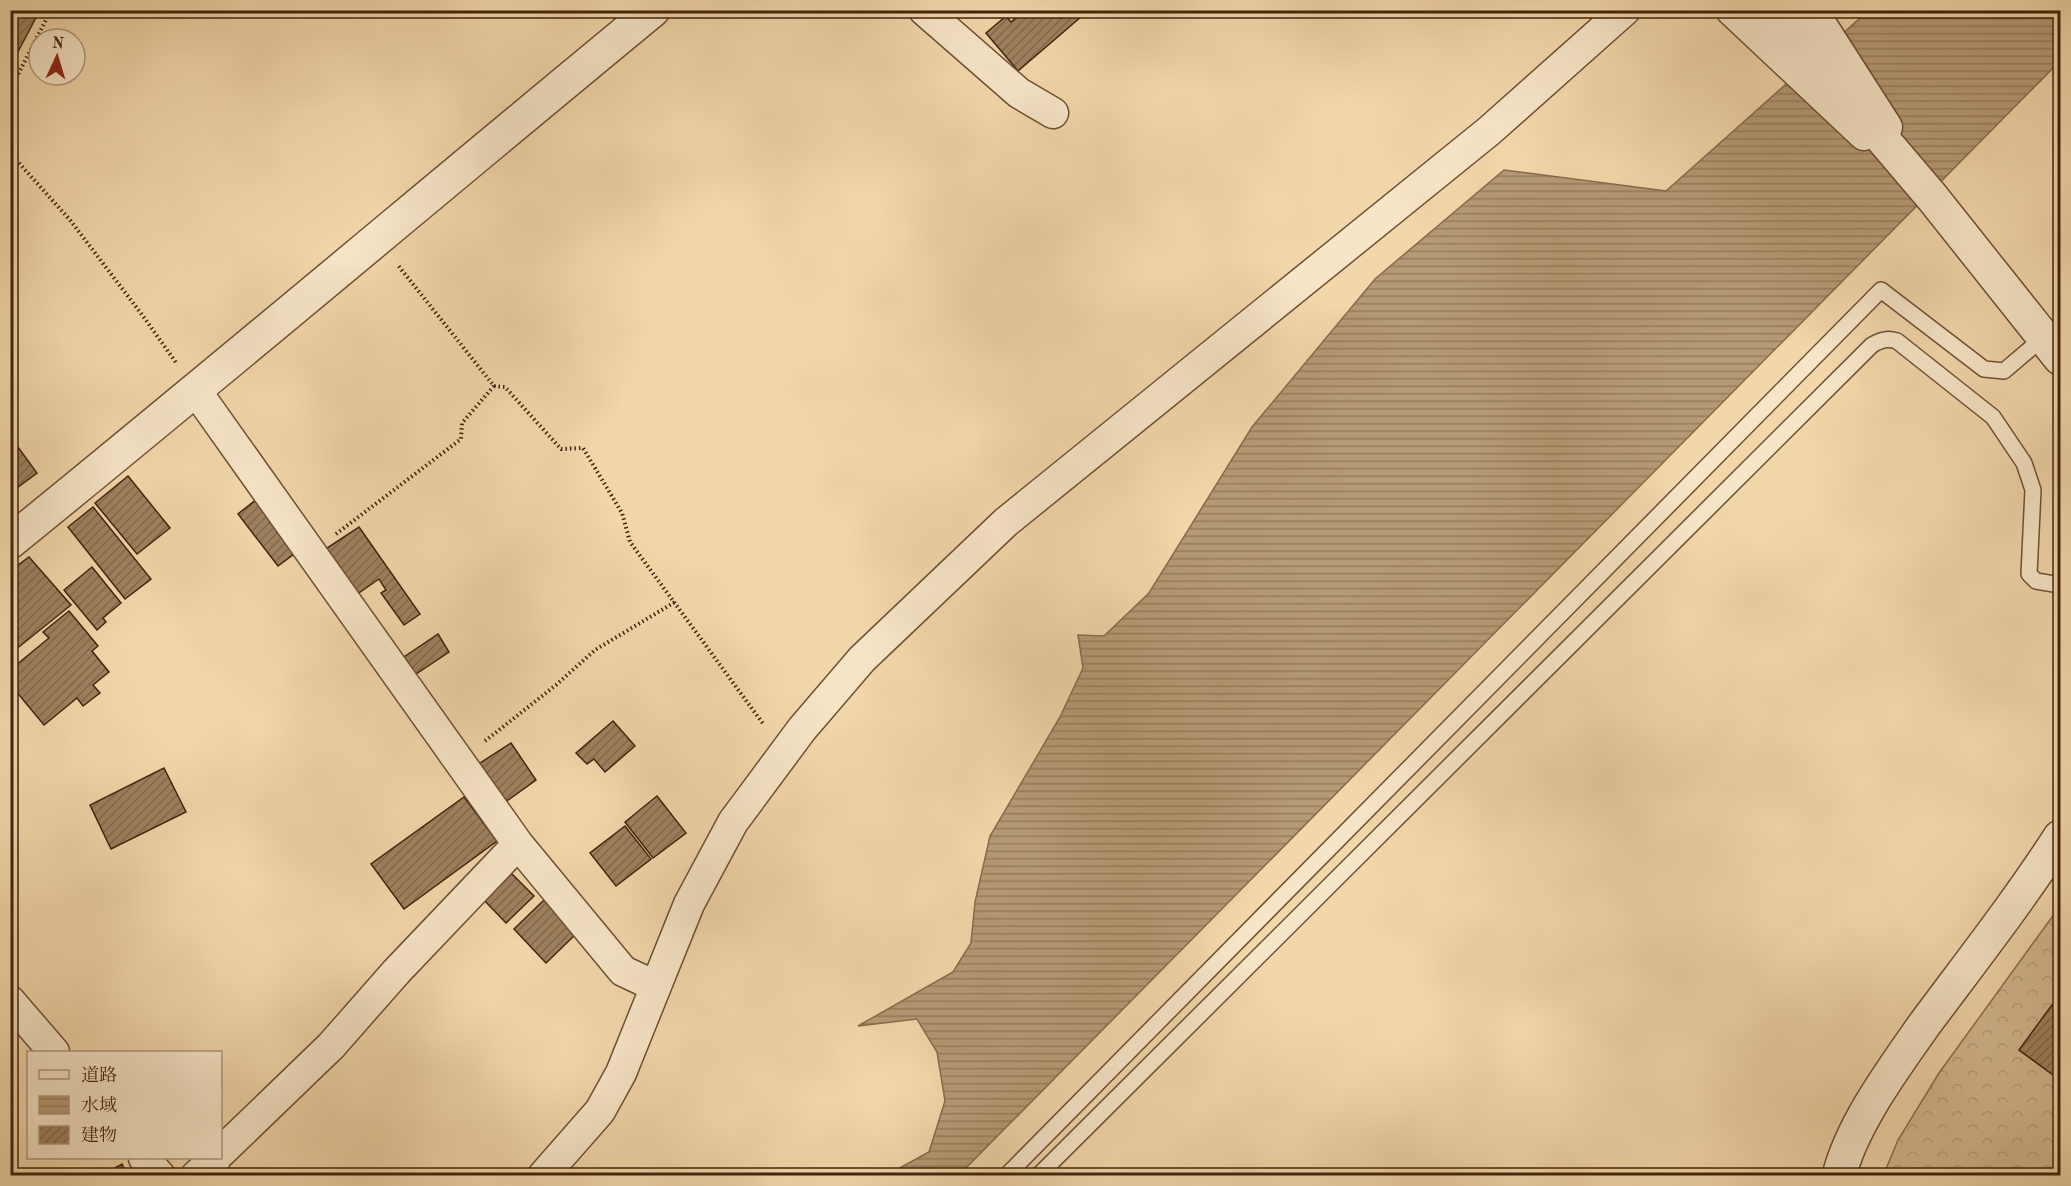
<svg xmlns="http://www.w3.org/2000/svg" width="2071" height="1186" viewBox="0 0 2071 1186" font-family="'Old Standard TT','Noto Serif JP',serif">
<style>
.forest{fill:url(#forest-crowns);stroke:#8b6e4e;stroke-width:1.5}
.water{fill:url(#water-rules);stroke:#886a4b;stroke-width:1.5}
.building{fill:url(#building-hatch);stroke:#42230d;stroke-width:1.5}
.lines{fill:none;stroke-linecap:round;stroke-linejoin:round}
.service-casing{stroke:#6e5034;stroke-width:18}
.minor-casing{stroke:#6e5034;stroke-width:33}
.tertiary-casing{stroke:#6e5034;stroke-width:36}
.path{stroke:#42230d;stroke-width:4;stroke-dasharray:1.5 3;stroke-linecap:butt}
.service{stroke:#f7e5c8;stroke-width:15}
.minor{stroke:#f7e5c8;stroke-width:30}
.tertiary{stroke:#f7e5c8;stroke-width:33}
</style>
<defs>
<pattern id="forest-crowns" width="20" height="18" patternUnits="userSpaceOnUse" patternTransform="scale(1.5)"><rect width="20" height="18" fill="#d4b890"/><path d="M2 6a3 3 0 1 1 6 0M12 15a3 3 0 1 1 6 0" fill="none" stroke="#b79e7b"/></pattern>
<pattern id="water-rules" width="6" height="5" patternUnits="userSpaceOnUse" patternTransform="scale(1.5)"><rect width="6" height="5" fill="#b69a75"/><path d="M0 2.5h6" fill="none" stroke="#967d5e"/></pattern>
<pattern id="building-hatch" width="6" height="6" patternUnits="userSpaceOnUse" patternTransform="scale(1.5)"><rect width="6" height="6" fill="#9e815f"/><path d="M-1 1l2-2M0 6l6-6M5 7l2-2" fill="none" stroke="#82694d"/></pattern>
</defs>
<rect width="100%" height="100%" fill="#f2d7ab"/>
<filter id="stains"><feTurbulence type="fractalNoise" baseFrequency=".00333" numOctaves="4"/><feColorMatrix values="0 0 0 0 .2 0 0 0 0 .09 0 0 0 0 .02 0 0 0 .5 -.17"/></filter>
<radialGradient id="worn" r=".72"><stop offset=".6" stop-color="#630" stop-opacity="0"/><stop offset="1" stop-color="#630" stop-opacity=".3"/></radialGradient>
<path class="forest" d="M2060,906V1175L1883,1176L1898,1140L1939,1073Z"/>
<path class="water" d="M1868,11H2060V61L959,1175H887L929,1152L945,1101L937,1052L917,1019L858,1026L953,972L971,943L975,902L990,836L1060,717L1083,668L1078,635L1104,636L1149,593L1252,427L1375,279L1504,170L1666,191Z"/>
<path class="building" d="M10,10H40L10,67Z
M1025,10H1089L1018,71L986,33L1006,16L1011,22Z
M12,439L37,473L10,493V440Z
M128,476L170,528L137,554L95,503Z
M257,499L298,551L278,566L238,514Z
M93,507L151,579L125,599L68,527Z
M359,527L420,614L404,625L381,593L386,590L379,579L353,597L321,552Z
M29,557L71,605L10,654V571Z
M92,567L121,603L103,618L106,622L97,630L64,590Z
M69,611L98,646L92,651L109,672L93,685L100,693L83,706L77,698L44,725L10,684V670L49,638L43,632Z
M438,634L449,652L410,678L398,661Z
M613,721L635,746L605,772L594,759L587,764L576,753Z
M511,743L536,780L504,803L477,765Z
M164,768L186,812L111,849L90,805Z
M657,796L686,833L653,858L625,822Z
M464,797L497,841L404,909L371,864Z
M625,826L651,859L616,886L590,853Z
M508,870L534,896L506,923L481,897Z
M544,900L576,934L546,963L514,929Z
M2060,994V1080L2019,1050Z
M122,1164L128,1176H100Z"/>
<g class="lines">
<defs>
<path id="service" d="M1006,1176L1881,290L1984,369L2004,371L2044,337
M1038,1176L1872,345C1881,340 1887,338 1897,341L1993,417L2024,463L2033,490L2029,574L2036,581L2060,585"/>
<path id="minor" d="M924,10L1019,93L1053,113
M1731,10L1864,135
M1812,10L1887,127
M196,391L518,844L397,971L331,1046L220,1153
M518,844L623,971L655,986
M10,1001L54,1052
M144,1158L160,1176
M196,1176L216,1158
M543,1176L600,1111L621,1073L689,904L733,822L802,729L862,659L1006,522L1489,131L1625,10"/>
<path id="tertiary" d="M1773,10L1932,197L2060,358
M10,542C226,367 438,187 653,10
M1839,1176C1852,1124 1894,1068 1924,1025C1970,963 2018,902 2060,837"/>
</defs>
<use href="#service" class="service-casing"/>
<use href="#minor" class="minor-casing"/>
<use href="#tertiary" class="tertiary-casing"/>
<path class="path" d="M10,90L51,10
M10,153L70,220L143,316L177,364
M494,386L505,387L561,449L583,448L622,513L630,542L764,725
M336,534L461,439L462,423L494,386L397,264
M485,741L556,685L595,650L675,602"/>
<use href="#service" class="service"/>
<use href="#minor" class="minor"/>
<use href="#tertiary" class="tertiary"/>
</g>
<rect width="2071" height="1186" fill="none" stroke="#f2d7ab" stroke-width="36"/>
<rect x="12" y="12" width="2047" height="1162" fill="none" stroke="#42230d" stroke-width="3"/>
<rect x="18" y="18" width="2035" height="1150" fill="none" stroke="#42230d" stroke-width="1.5"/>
<rect x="27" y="1051" width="195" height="108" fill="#f7e5c8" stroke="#af977d" stroke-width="1.5"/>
<rect x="39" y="1070" width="30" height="9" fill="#f7e5c8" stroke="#af977d" stroke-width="1.5"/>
<text x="81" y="1081" font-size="18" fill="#42230d">道路</text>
<rect x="39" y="1096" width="30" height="18" fill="url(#water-rules)" stroke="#af977d" stroke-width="1.5"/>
<text x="81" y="1111" font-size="18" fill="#42230d">水域</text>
<rect x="39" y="1126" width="30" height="18" fill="url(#building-hatch)" stroke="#af977d" stroke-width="1.5"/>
<text x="81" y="1141" font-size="18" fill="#42230d">建物</text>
<g transform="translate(57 57) rotate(4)"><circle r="28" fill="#f7e5c8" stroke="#af977d" stroke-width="1.5"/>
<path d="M0-4.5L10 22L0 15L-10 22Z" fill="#8f2418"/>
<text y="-9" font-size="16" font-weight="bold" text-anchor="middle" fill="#42230d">N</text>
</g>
<rect width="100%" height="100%" filter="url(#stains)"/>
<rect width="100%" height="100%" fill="url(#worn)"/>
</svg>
